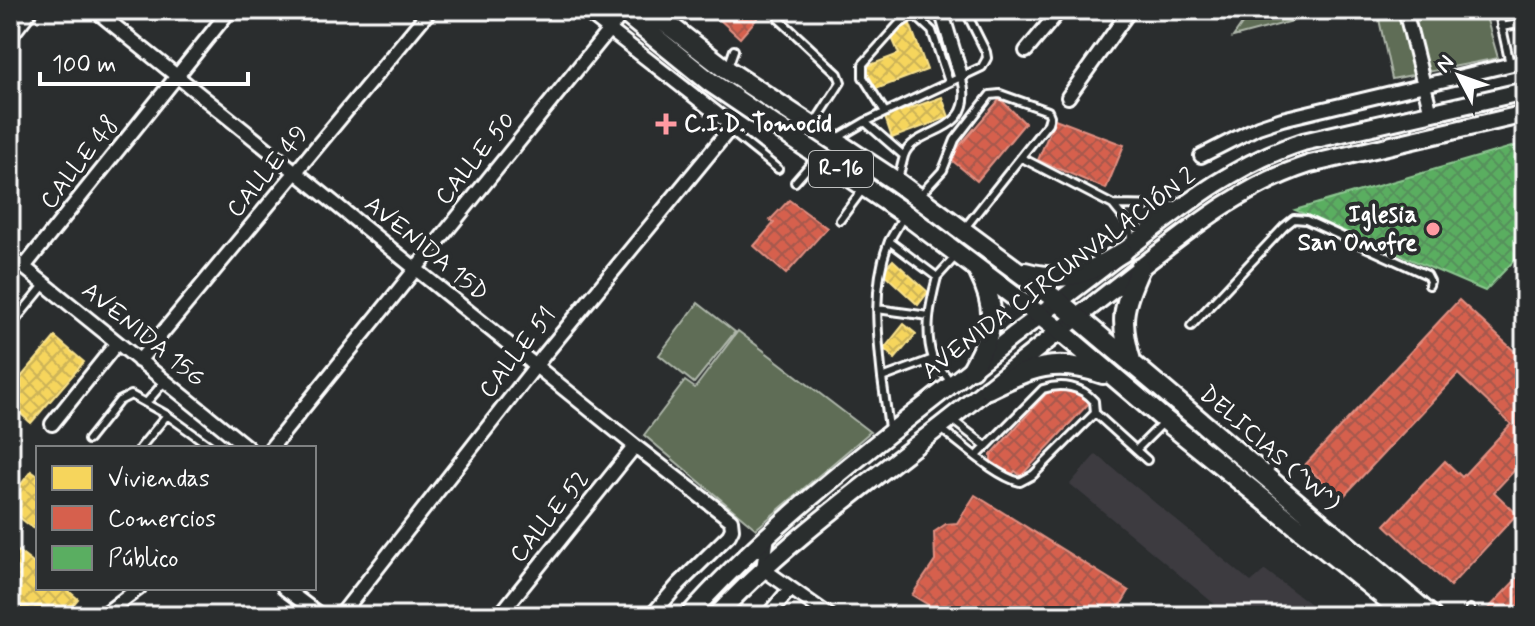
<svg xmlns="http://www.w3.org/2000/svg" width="1535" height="626" viewBox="0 0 1535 626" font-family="Mynerve,sans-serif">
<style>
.built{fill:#3c3b40}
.park{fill:#5e6d56;stroke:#aeb6aa;stroke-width:2}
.homes{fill:url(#homes-cross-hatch);stroke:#f9e28d;stroke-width:2}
.shops{fill:url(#shops-cross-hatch);stroke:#e29082;stroke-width:2}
.public{fill:url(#public-cross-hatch);stroke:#8cc690;stroke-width:2}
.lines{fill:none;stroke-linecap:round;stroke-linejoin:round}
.service-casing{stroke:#fff;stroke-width:12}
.minor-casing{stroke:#fff;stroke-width:18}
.secondary-casing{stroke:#fff;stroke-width:22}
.primary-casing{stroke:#fff;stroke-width:24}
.service{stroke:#2a2d2e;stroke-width:6}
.minor{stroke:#2a2d2e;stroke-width:12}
.secondary{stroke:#2a2d2e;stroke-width:16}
.primary{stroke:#2a2d2e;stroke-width:18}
.poi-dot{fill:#ff9aa2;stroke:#2a2d2e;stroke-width:3}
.labels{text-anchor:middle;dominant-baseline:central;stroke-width:8;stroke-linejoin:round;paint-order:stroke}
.shield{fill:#2a2d2e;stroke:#bfc0c0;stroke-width:2}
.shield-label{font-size:22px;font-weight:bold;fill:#fff}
.poi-label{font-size:24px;font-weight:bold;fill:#fff;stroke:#2a2d2e;text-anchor:start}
.street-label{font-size:24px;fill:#fff;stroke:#2a2d2e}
</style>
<defs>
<pattern id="homes-cross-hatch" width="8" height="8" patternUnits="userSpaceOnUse" patternTransform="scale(2)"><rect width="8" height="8" fill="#f6d55c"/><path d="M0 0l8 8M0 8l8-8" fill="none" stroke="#ccb358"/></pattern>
<pattern id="shops-cross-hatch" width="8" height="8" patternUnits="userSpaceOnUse" patternTransform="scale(2)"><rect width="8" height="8" fill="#d6604d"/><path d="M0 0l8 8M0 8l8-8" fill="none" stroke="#a6594d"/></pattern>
<pattern id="public-cross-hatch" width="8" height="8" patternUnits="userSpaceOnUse" patternTransform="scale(2)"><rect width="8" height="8" fill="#5aae61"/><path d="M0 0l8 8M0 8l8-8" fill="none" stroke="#56915b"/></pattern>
</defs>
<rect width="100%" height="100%" fill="#2a2d2e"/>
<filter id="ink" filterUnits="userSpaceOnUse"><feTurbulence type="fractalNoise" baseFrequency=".0125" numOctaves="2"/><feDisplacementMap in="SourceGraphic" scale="16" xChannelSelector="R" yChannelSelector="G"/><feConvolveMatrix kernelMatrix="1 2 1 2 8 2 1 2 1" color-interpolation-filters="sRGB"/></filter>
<g filter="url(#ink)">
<path class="built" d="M1096,454L1251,582L1265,570L1326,616H1229L1070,484Z"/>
<path class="park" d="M1252,10H1334L1233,37Z
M1377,10H1484L1498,58L1392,79Z
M698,303L735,332L694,383L659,355Z
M738,331L870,432L756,529L644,435L685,381L695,388Z"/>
<path class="homes" d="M910,24L927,70L876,89L865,67L899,54L890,33Z
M942,97L949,117L892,138L885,117Z
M893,260L928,292L918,305L882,272Z
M904,324L916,334L895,359L884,349Z
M55,337L84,362L31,423L10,404V390Z
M31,471L38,476V532L10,510V499Z
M14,548L38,567V588H65L78,599L64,616H27L10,602V552Z"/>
<path class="shops" d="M709,10H756L761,14L740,38Z
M1000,99L1025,123L977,181L949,158Z
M1055,119L1124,145L1106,189L1038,160Z
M789,200L827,228L786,274L754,246L774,223L770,220Z
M1459,300L1525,361V459L1494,492L1517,514L1450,586L1385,525L1445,461L1462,477L1511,424L1458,374L1341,499L1305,465Z
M1073,388L1089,403L1021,476L1015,471L1009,478L991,463V455L1047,393L1058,389Z
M975,495L1129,591L1114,616H947L912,595L935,561L934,532L946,524L957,523Z
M1525,570V616H1494L1487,610Z"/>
<path class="public" d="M1525,143V249L1485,291L1295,210Z"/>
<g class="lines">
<defs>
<path id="service" d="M1498,10L1510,64
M779,19L838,74L841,82L814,124
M1501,27L1525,23
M728,67L734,50
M885,112L863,77V64L898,25L910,17H917L932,31L949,82
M865,122L982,67L987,58L986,52L965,10
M729,130L778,169
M836,139L865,122L904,156L898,179
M904,156C914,125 980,137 961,76
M1022,158L1113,205
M795,182L816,158
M920,195L943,170L955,140L990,95L1000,94L1048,111L1050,116L1048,123L964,229
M903,217L889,241L937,277L956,256
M840,220L863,189
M1131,241L1130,226L1113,205L1178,206
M877,309L929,316
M14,322L45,284
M1191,326L1284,227L1294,219L1306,220L1427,275L1430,281L1429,285
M933,359C924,332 930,304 937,277
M882,378C877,332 872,285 889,241
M147,402L165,381
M1095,413L1147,460
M951,419L986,446
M889,428L882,378L933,359L950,381
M941,429C962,444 995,476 1020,482L1033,475L1095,413L1094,401C1081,386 1062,383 1043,389L977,456
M88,440L119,401L131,395L167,415L210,446
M140,448L167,415
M1136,450L1163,423
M1267,473L1276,461
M1470,609L1471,616"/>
<path id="minor" d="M95,10L635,446L731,520L732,529L729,535L679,584L651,616
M941,10L961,76
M1405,10L1431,113
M10,37L31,10
M1026,51L1060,10
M1068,97L1130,10
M1201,156L1258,127L1282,119L1525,61
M10,256L248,448
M24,267L230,10
M139,361L430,10
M52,424L117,343
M271,448L625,10
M768,536L763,569L830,616
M284,588L321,616
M102,616L139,588
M340,616L545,354L729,130L725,120L584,10
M499,616L635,446
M767,616L790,589"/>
<path id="secondary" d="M688,616C780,512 904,423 1013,336C1050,308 1087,280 1123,252C1179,209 1235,163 1303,142L1525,91
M716,616C796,531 897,463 987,389C1038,348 1089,308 1140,268C1194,226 1244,185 1310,164L1525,114"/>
<path id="primary" d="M621,10L710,82L905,214L1059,330L1165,420L1408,616
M649,10L727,70L897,182L1058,301L1431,616
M1025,272C1067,283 1086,275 1123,252
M1132,364C1119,322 1122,307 1140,268
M972,369C993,331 999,313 979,273
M988,389C1030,368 1056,357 1103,374"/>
</defs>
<use href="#service" class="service-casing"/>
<use href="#minor" class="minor-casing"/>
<use href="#secondary" class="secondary-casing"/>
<use href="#primary" class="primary-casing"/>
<use href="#service" class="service"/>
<use href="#minor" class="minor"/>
<use href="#secondary" class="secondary"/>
<use href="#primary" class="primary"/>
</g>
</g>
<g class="poi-dot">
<path d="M662 112h8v8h8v8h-8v8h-8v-8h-8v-8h8z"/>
<circle cx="1433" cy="229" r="8"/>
</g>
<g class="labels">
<rect class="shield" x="809" y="151" width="64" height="36" rx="6"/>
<g class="shield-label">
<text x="841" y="169">R-16</text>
</g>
<g class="poi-label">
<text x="684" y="124">C.I.D. Tomocid</text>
<text x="1417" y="215" text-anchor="end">Iglesia<tspan x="1417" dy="28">San Onofre</tspan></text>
</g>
<g class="street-label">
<text transform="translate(476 159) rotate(-51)">CALLE 50</text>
<text transform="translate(80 163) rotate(-52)">CALLE 48</text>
<text transform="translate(268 172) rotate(-50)">CALLE 49</text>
<text transform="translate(426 249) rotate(39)">AVENIDA 15D</text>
<text transform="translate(1059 274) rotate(-37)">AVENIDA CIRCUNVALACIÓN 2</text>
<text transform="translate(143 335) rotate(39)">AVENIDA 15G</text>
<text transform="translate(518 353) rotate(-52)">CALLE 51</text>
<text transform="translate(1269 449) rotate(41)">DELICIAS (^W^)</text>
<text transform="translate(550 517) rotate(-51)">CALLE 52</text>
</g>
</g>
<rect width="1535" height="626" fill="none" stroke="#2a2d2e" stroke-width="40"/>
<rect x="20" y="20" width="1495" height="586" fill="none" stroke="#fff" stroke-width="3" filter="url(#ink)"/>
<rect x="36" y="446" width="280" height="144" fill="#2a2d2e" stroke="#7f8182" stroke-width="2"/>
<rect x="52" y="466" width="40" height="24" fill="#f6d55c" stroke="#7f8182" stroke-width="2"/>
<text x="108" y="486" font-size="24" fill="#ffffff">Viviendas</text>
<rect x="52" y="506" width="40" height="24" fill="#d6604d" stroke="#7f8182" stroke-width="2"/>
<text x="108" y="526" font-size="24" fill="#ffffff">Comercios</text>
<rect x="52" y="546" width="40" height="24" fill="#5aae61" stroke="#7f8182" stroke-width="2"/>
<text x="108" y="566" font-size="24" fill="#ffffff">Público</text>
<g transform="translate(1459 76) rotate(311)" stroke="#2a2d2e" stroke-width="6" paint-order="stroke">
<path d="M0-6L14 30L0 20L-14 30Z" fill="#ffffff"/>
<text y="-12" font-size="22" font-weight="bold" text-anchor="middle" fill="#ffffff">N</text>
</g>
<path d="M40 72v12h208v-12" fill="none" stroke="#ffffff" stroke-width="4"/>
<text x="52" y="72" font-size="24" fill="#ffffff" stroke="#2a2d2e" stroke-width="6" paint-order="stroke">100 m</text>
</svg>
